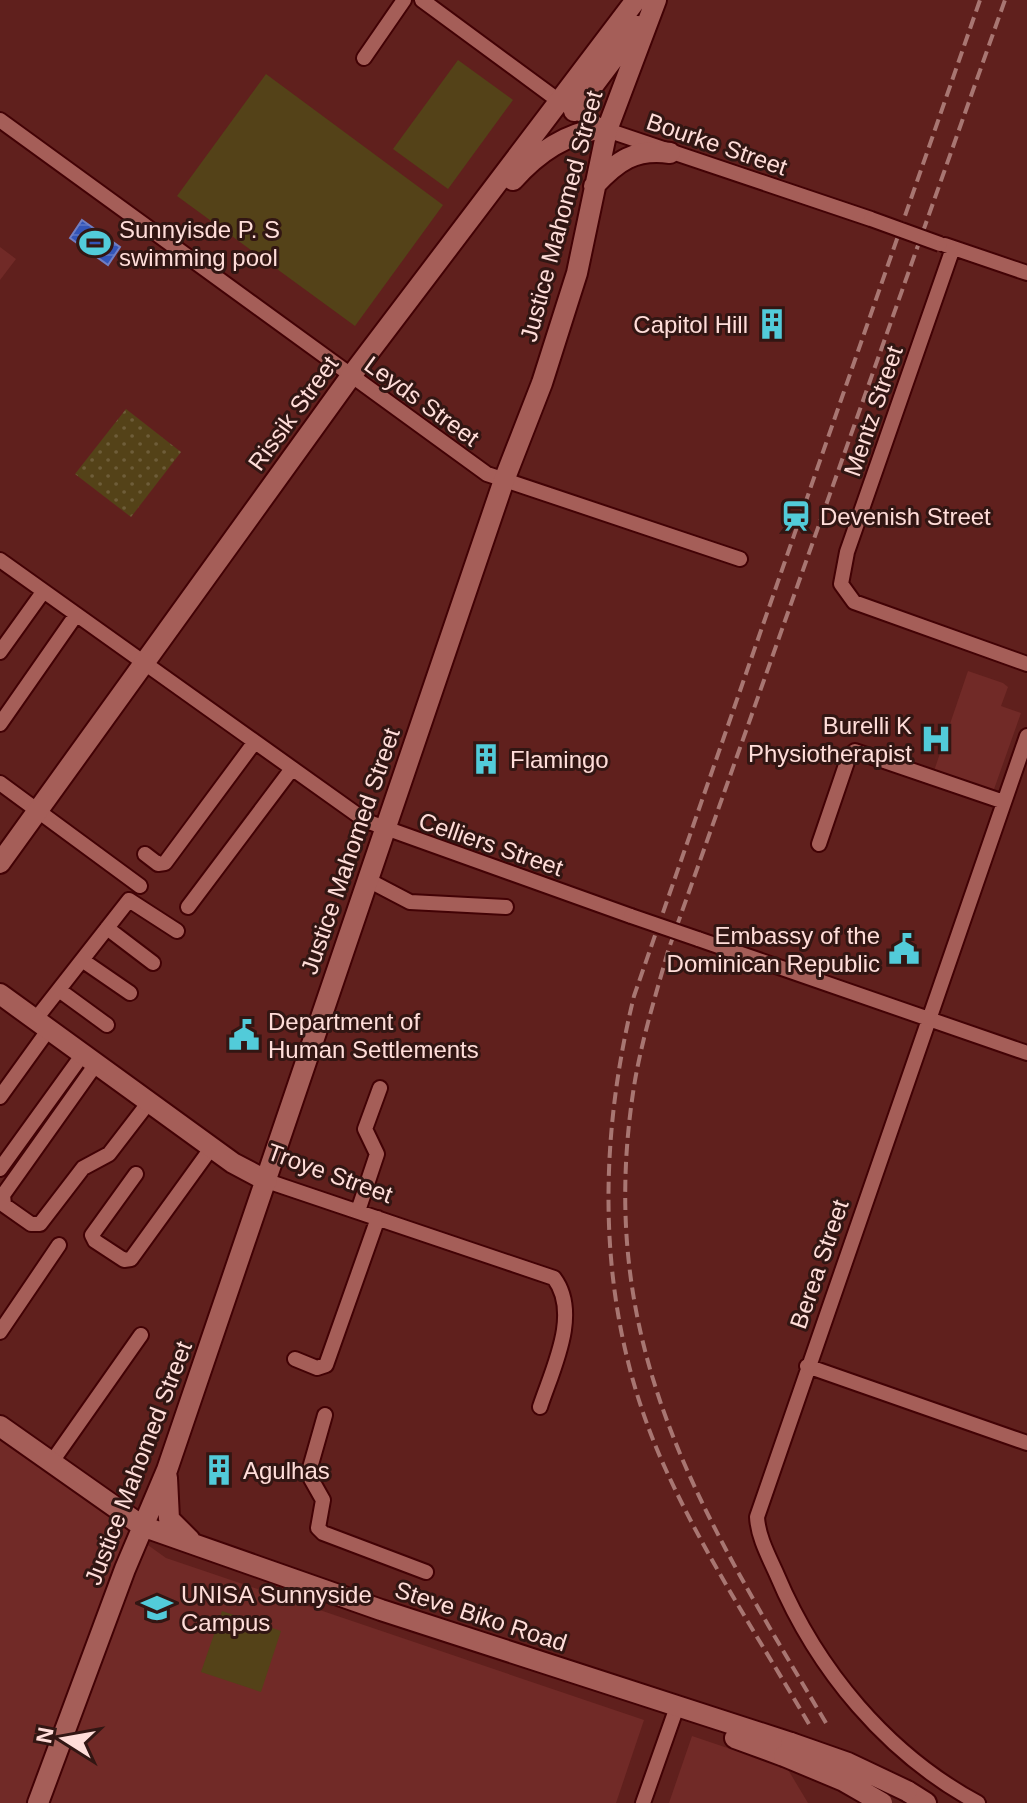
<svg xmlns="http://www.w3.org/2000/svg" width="1027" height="1803" viewBox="0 0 1027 1803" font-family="Arial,sans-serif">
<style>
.built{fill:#712a27}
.grass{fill:url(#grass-dots)}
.park{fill:#544218}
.water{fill:url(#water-rules);stroke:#707ec2;stroke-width:2}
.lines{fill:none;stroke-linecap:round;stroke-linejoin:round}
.minor-casing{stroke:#420205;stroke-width:18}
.secondary-casing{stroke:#420205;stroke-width:24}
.minor{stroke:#a55e58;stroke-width:14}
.secondary{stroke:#a55e58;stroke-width:20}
.rail{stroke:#a87672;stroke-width:4;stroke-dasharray:12 6;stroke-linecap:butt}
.minor-bridge-casing{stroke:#420205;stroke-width:18;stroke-linecap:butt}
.secondary-bridge-casing{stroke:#420205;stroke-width:24;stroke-linecap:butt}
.minor-bridge{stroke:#a55e58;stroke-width:14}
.secondary-bridge{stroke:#a55e58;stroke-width:20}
.labels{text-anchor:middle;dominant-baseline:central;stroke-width:6;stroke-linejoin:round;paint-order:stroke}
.street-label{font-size:24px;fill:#ffddd9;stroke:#321613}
.poi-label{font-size:24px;fill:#ffddd9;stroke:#321613;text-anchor:start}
</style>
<defs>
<pattern id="grass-dots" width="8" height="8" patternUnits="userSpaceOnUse" patternTransform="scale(2)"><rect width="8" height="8" fill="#544218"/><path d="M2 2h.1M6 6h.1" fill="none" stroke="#6e5d39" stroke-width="1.8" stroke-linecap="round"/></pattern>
<pattern id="water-rules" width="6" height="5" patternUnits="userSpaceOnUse" patternTransform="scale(2)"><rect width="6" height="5" fill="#3355b8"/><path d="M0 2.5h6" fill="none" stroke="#526dc1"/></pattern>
</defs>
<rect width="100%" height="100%" fill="#60201d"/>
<path class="built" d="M0,247L16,259L0,280Z
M968,671L1003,683L1008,687L1001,706L1021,713L993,792L934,771Z
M0,1439L166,1558L644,1720L616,1803H0Z
M692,1736L787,1768L808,1803H669Z"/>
<path class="grass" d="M126,409L181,452L131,517L75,474Z"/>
<path class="park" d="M458,60L513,100L448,189L393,149Z
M266,74L443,205L355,326L177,196Z
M222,1611L281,1631L261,1692L201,1672Z"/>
<path class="water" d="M82,220L120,247L108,265L70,238Z"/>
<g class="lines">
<defs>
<path id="minor" d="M422,0L559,101L607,130L871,219
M364,58L404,0
M0,120L487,474L740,559
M945,245L1027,273
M953,248L847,552L841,584L854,602L1027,664
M0,560L366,821L631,916
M0,652L43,592
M0,724L76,615
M0,783L140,886
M819,844L849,756L855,751L1004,802
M145,854L158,864L165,863L254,743
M368,880L410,902L506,907
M188,907L291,770
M107,928L153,963
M698,939L1027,1053
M82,960L130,993
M59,990L107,1025
M35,1020L129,900L177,931
M96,1064L3,1195L4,1205L31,1224H40L83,1168L109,1154L149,1102
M0,1097L49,1029
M0,1169L83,1054
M136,1174L92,1235L95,1241L124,1260L131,1259L212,1147
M267,1181L554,1278C581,1314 552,1370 540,1407
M358,1211L377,1154L365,1129L380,1088
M0,1332L59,1245
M295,1359L317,1368L326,1365L378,1218
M807,1366L1027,1443
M325,1415L310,1468V1477L323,1500L318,1528L323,1533L426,1572
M51,1463L141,1335
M643,1803L678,1704
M978,1803C887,1754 817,1670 777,1575C769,1557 758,1537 757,1517L1027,736"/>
<path id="secondary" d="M574,111L638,26
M513,180C538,152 566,133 604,128
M594,186C617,161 635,148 670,153
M0,863L351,376L636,0
M0,994L233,1163L267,1181
M0,1426L142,1526L381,1610L791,1743
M167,1478L169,1519L190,1540
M735,1738L784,1756
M907,1791L926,1803
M38,1803L125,1569L167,1470L503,483L542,383L577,273L607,130L656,0"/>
</defs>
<use href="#minor" class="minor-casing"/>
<use href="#secondary" class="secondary-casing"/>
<use href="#minor" class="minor"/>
<use href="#secondary" class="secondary"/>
<path class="rail" d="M826,1723C702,1514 595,1348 633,1093C640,1045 655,998 668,951L1005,0
M809,1724C760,1640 706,1558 666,1470C597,1320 595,1155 634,996L980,0"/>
<defs>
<path id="minor-bridge" d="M871,219L940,244
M631,916L698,939"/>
<path id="secondary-bridge" d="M791,1743L848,1763L907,1791
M784,1756L844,1781L882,1803"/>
</defs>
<use href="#minor-bridge" class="minor-bridge-casing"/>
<use href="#secondary-bridge" class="secondary-bridge-casing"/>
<use href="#minor-bridge" class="minor-bridge"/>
<use href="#secondary-bridge" class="secondary-bridge"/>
</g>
<defs>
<symbol id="stadium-bare" viewBox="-9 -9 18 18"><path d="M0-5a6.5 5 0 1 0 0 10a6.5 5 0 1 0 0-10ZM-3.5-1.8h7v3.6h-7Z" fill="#52cbd9" stroke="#321613" stroke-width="2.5" paint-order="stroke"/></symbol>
<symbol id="building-bare" viewBox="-9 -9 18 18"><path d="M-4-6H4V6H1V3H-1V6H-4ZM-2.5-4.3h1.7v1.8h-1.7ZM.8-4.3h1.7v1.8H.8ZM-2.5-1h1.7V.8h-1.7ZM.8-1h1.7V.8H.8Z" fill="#52cbd9" stroke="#321613" stroke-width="2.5" paint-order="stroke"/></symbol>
<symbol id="station-bare" viewBox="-9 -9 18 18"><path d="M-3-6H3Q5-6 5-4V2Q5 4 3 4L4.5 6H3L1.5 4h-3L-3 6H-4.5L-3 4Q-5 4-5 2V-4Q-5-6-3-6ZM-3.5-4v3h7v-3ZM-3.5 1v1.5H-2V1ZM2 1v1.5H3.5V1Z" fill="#52cbd9" stroke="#321613" stroke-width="2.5" paint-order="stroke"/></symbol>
<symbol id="hospital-bare" viewBox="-9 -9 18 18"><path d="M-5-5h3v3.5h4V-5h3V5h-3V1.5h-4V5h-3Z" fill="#52cbd9" stroke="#321613" stroke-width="2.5" paint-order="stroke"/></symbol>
<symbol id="civic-bare" viewBox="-9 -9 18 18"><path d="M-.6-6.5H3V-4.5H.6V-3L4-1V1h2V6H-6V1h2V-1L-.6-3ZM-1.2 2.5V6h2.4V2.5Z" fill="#52cbd9" stroke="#321613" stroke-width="2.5" paint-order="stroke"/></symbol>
<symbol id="university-bare" viewBox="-9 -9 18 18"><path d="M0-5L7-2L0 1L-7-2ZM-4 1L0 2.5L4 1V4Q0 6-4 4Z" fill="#52cbd9" stroke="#321613" stroke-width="2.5" paint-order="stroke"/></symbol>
</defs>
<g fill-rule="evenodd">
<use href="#stadium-bare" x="73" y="221" width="44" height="44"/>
<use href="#building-bare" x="750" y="302" width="44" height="44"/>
<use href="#station-bare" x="774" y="494" width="44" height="44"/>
<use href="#hospital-bare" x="914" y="717" width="44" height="44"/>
<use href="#building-bare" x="464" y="737" width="44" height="44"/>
<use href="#civic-bare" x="882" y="927" width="44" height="44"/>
<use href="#civic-bare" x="222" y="1013" width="44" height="44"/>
<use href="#building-bare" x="197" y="1448" width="44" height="44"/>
<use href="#university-bare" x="135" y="1586" width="44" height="44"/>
</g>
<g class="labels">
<g class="street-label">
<text transform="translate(717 144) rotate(19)">Bourke Street</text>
<text transform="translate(561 216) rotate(-75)">Justice Mahomed Street</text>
<text transform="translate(422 401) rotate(36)">Leyds Street</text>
<text transform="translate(873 411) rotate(-71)">Mentz Street</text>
<text transform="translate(293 413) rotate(-54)">Rissik Street</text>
<text transform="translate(491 844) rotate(19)">Celliers Street</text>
<text transform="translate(350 851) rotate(-71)">Justice Mahomed Street</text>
<text transform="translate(330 1173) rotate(20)">Troye Street</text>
<text transform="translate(819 1264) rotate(-71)">Berea Street</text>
<text transform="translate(138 1463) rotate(-69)">Justice Mahomed Street</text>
<text transform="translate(481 1616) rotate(18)">Steve Biko Road</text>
</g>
<g class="poi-label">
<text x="119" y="229">Sunnyisde P. S<tspan x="119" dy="28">swimming pool</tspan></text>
<text x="748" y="324" text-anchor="end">Capitol Hill</text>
<text x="820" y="516">Devenish Street</text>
<text x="912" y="725" text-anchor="end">Burelli K<tspan x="912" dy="28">Physiotherapist</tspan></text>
<text x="510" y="759">Flamingo</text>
<text x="880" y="935" text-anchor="end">Embassy of the<tspan x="880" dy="28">Dominican Republic</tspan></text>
<text x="268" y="1021">Department of<tspan x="268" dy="28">Human Settlements</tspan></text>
<text x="243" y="1470">Agulhas</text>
<text x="181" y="1594">UNISA Sunnyside<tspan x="181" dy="28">Campus</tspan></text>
</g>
</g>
<g transform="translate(64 1739) rotate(281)" stroke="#321613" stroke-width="6" paint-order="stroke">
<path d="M0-6L14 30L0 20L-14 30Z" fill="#ffddd9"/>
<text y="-12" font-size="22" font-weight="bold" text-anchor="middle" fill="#ffddd9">N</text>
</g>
</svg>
